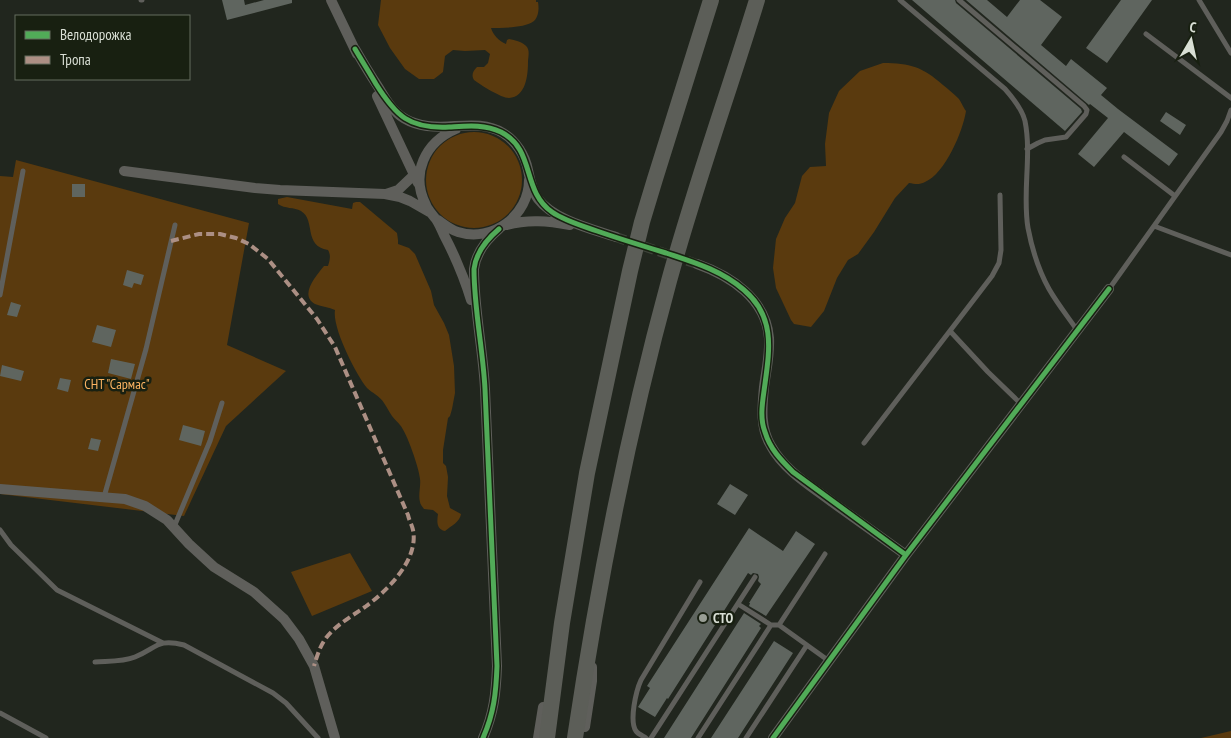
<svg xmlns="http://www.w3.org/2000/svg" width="1231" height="738" viewBox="0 0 1231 738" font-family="'PT Sans Narrow',sans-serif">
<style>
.green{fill:#5a3a0e}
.building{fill:#5f655f}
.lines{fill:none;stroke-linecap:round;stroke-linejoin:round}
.minor-tunnel{stroke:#3d4239;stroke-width:10;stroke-dasharray:10 5;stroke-linecap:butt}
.service{stroke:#5f5f5b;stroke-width:5}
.minor{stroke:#5f5f5b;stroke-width:10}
.trunk{stroke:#5c5e58;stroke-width:16}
.quiet{stroke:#ac8f84;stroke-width:4;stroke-dasharray:8 4;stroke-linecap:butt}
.cycleway-casing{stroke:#182011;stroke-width:8}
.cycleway{stroke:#51ab58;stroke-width:5}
.poi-dot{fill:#999e95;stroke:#182011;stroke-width:2}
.labels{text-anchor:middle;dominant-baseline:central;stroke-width:5;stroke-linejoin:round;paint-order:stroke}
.park-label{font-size:14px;fill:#fbb362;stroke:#182011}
.poi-label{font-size:14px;font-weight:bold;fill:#d9dfd5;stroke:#182011;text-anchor:start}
</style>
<rect width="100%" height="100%" fill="#21261e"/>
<path class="green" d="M381,0H536V2H538C539,8 539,16 534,21C525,28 502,28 491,28C493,35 499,41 506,44L507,40L509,39C515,40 523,42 527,47C530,51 528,58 528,62C528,75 526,97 509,98C501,98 481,85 474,80C471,75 473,71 477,67H484L488,63L490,54L485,50L465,51L453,50L445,56L443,72L434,79H419L405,69L390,48L378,25Z
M883,63C910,63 923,67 943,85C948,89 953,93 958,98C961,101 963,107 966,111C963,131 945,174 925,182C919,185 915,184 909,183L895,198L874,232L858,254L848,260L837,278L824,311L811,327L794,324L791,320L776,288L773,268L776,239L785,218L795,203L802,176L810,167L826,166L825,144L829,113L839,91L860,71Z
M426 180a48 48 0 1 1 96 0a48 48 0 1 1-96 0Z
M16,160L249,223L227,345L286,371L226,426L184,516L0,494V176L13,177Z
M287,197L352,209L353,203L356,202H360L397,233L398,240V244L409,248L415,254L431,291L434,305L444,323L449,335L454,366L455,393L452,409L450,416L448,418L443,450V463L446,466L448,477L447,496L450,508L461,514C460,522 451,526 445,531C436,529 437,521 438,514L433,510L424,509C422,506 420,504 420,502C418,495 421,486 420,479C419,468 407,433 400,425C398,422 395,420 392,416C389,412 387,407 384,403C380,396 372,393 367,388C356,374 332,328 335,310C329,307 322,307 315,304C299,295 316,276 324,266H328C330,260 331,255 328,250C303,246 316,220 301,211C294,207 285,209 278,204V199Z
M350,553L372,591L312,616L291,572Z
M1231,731V738H1201Z"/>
<path class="building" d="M222,0H244L245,5L264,0H292V3L227,20Z
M912,0H955L956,3L1081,109L1082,112L1065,131Z
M966,0H987L1007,17L1020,0H1040L1062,17L1041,45L1066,66L1071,59L1107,88L1101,95L1118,109L1178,154L1169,166L1124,132L1094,167L1078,154L1108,118L1090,104L1089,105Z
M1121,0H1152L1107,63L1086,48Z
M1166,112L1186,125L1180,135L1160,121Z
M72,184H85V197H72Z
M127,270L144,275L141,285L134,283L132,288L123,285Z
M11,302L21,305L17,317L7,315Z
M97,325L116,330L111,347L92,342Z
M111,359L135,364L131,379L108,373Z
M2,365L24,371L21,381L0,376Z
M60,378L71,380L68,392L57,389Z
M183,425L205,431L201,446L179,440Z
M91,438L101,440L98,451L88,449Z
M730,484L748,495L735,515L717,504Z
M749,528L783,551L796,531L815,544L766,616L749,606L750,603H749L761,584L758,581L759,577L758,574L753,573L751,575L748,573L668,699L667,698L655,717L638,707L650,688L647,686Z
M744,613L761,624L759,626L761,628L691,738H664Z
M774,641L793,653L738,738H711Z"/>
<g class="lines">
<path class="minor-tunnel" d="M616,237L697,264"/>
<path class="service" d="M141,0H142
M900,0L1005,89C1013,98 1022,109 1025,121C1032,156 1022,193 1028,228C1032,249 1039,271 1049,289C1057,303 1068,317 1077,330
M959,0L1084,106L1087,110L1086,114L1066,137L1045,140L1038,143L1027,149
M1199,0L1231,53
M1146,34L1231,98
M1124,157L1175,196
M1154,226L1231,255
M1109,289L1221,132L1227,121L1231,110
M0,295L23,171
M950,331L988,372L1021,404
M864,443L992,276L999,263L1001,250L1000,195
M104,497L146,349L175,225
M174,527L210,441L222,403
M0,530L11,545L57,590L163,643
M738,604L771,625
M779,625L825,554
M95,662C108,661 123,662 135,657C157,648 157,638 184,645L273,693L286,703L318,738
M0,713L46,738
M646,738C643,736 638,734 636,731C629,721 636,691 641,680L700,582
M651,738L755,577
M698,738L771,625H779L829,661
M746,738L807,645"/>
<path class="minor" d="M331,0L357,54
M355,49C362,61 369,73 377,85C383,94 388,105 397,113C412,127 435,128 455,126C472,125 488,124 503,133C516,141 525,155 528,170C530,180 532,191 538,199C554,220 592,229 616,237
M377,96L418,183
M456,129C425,142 410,174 426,205C428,210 432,214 435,218C439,223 441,229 444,235C455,256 464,277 471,300
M124,171L255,188L280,190L385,194L400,197L410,201L431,213
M386,194L398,190L418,171
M438,220C445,225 451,230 458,232C493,243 529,215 529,180
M507,225C528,219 548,221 570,225
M697,264C731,276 766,299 769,338C770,355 766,371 764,387C762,408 760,428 771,446C784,470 811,486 832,502C857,520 881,537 906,555
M0,489L125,499L145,506L167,520L189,544L214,567L254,592L284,619L299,639L314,666L335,738
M585,727L592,681V667
M483,738C494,713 496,693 497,666L485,389C483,349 474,309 474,269C476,252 486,240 499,229
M538,738L543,707
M773,738L906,555L1109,289"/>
<path class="trunk" d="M547,738L562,623L587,473L630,271L642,222L655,179L711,0
M575,738C598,584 628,431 669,281C695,186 728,94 757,0"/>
<path class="quiet" d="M171,241L199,234H220L236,238L249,244L268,259L317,319L335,347L408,515C409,520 412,525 413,530C419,560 387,591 365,607C352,616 336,625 326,638C320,646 317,656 314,666"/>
<defs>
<path id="cycleway" d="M355,49C362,61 369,72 376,84C396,116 409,129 449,127C467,126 484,124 501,132C536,150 521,190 552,212C565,221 583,226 597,231C620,239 643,246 666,253C693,262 721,270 744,290C777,318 769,353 764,391C762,405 760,419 765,432C770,449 781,460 793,472L906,555
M483,738C494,713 496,693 497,666L485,389C483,349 474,309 474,269C476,252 486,240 499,229
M773,738L906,555L1109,289"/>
</defs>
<use href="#cycleway" class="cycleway-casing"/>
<use href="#cycleway" class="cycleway"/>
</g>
<circle class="poi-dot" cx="703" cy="618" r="5"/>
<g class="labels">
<g class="park-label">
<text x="117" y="384">СНТ "Сармас"</text>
</g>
<g class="poi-label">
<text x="713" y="618">СТО</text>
</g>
</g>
<rect x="15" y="15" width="175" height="65" fill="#182011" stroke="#656c5f"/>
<rect x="25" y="31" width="25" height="8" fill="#51ab58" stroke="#656c5f"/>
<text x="60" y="40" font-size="15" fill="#d9dfd5">Велодорожка</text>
<rect x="25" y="56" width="25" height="8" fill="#ac8f84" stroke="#656c5f"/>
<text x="60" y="65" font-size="15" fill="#d9dfd5">Тропа</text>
<g transform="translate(1191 40) rotate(9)" stroke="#182011" stroke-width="4" paint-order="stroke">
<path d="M0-4L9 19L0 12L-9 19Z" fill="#d9dfd5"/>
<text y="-8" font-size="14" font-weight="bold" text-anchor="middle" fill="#d9dfd5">С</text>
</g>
</svg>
